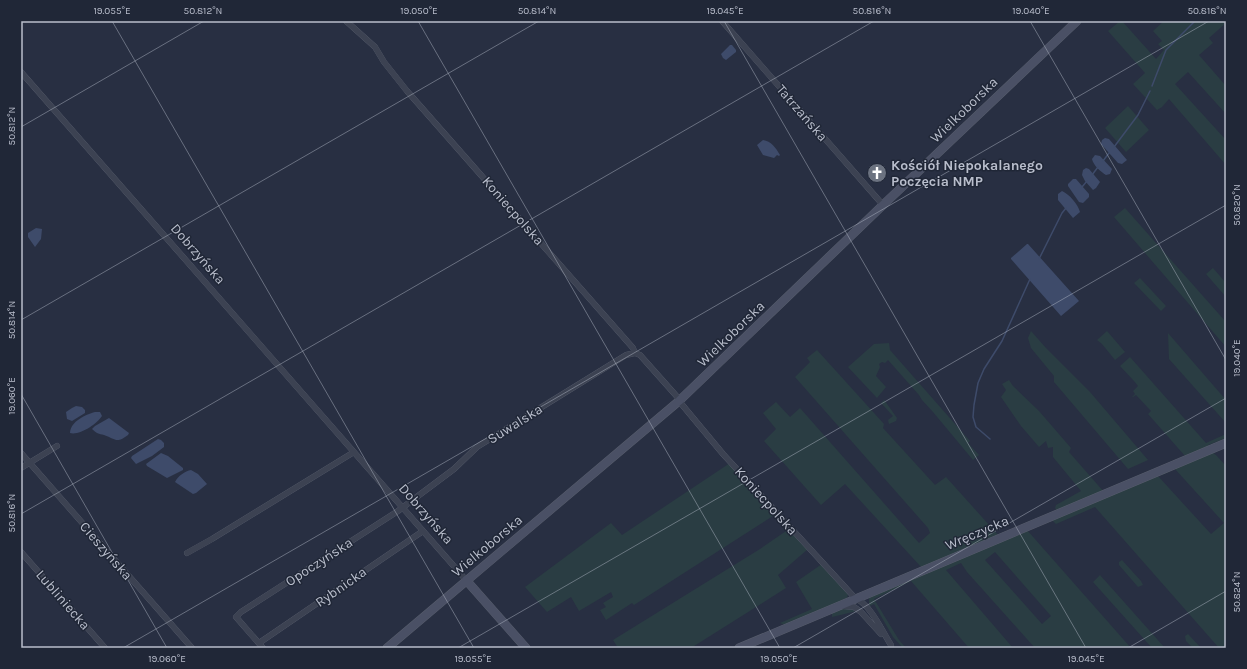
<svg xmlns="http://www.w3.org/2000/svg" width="1247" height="669" viewBox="0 0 1247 669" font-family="Karla,sans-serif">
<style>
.green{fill:#2a3d43;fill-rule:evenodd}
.water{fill:#3e4b6a}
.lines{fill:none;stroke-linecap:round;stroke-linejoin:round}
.stream{stroke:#3e4b6a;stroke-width:1.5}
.street-casing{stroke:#575d6c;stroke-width:6}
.secondary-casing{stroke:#575d6c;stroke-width:9}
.street{stroke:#3c4252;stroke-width:5.5}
.secondary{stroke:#4a5065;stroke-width:8}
.ticks{fill:none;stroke:#b9becc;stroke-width:1;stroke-opacity:0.45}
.labels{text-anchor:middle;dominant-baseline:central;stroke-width:3;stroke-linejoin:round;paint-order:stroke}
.street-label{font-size:14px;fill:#b9becc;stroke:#202737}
.poi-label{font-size:14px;font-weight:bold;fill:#b9becc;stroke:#202737;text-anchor:start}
.neatline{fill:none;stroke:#b9becc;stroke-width:1.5}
.ticks-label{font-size:10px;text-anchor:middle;fill:#b9becc}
</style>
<rect width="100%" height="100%" fill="#282f42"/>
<path class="green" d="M1120,21H1122L1156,59L1164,50L1158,44L1162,41L1153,31L1164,21H1226V23L1209,38L1213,43L1199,55L1226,86V114L1188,72L1175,84L1226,140V165L1169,99L1162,107L1157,110L1133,84L1145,73L1108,31Z
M1128,106L1149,130L1126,152L1105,128Z
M1125,208L1226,322V347L1114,217Z
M1213,268L1226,283V297L1206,274Z
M1140,278L1166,306L1161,311L1134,283Z
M1031,331L1046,348L1090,392L1148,460L1128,469L1054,382V376L1031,348L1028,338Z
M1107,331L1125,352L1115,360L1102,344L1097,340Z
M1168,333L1226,400V423L1169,359Z
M889,343L890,350L970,441L968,443L979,455L973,460L933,412L922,400L919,395L888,360L885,363L882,362L879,364L880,367L876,376L886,387L877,398L848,367L874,344Z
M817,350L884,424L883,428L935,485L946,477L999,536L922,568L845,484L821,505L764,441L776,429L763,413L776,402L790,417L800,408L919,543L930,533L928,528L795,377L810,362L807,358Z
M1130,357L1206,443L1226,434V438L1208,445L1210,447L1185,456L1148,414L1151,411L1136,395L1133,397H1132L1135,394L1133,391L1138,386L1134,381L1120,366Z
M1009,380L1013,386L1039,411L1071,448L1069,452L1104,492L1057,511L1055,508L1056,505L1081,491L1053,457V447L1048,448L1046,441L1039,447L1021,426L1001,397L1006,390L1002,384Z
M884,400L885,401L897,418L896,421L889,424L888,420L893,416L881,403Z
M1212,452L1216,455L1226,466V648H1219L1095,507L1056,524L1051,519L1158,476L1211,534L1224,523L1175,469L1162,475L1163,473Z
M730,463L776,514L634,605L632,603L606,620L600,610L606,607L603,603L613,597L611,592L579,611L571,597L547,612L525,587L611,523L622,535Z
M789,529L808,549L778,575L786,588L691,648H618L613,640L760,549Z
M1027,530L1131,648H1035L967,572L961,563L946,570L1013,648H969L911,581L874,599L899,640L906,648H903L893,637L874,604L870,606L869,604V597ZM995,552L1051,616L1042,624L985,560Z
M1122,560L1141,581L1143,585L1138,587L1119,565V562Z
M822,564L848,594L847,598L785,625L780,623L812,609L796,582Z
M1100,575L1165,648H1152L1093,582Z
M847,607L857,611L832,617V613Z
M1188,634L1201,648H1193L1186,641L1185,636Z"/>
<path class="water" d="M730,45H732L736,50V52L726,60L723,58L721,54Z
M1105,138L1109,139L1127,160L1122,164L1118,163L1101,144L1102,140Z
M763,140C771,141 776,148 780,155L779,156L777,155L774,158L763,155L757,145Z
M1095,155L1100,156L1112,169L1110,174L1106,175C1101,172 1093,165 1092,159Z
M1086,168L1089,169L1100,182L1096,188L1093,190L1085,181L1082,175L1083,170Z
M1073,179H1076L1089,194V197L1083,203L1079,202L1068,186V184Z
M1062,191C1069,194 1078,204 1080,212L1073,218L1058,200V194Z
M36,228L42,229L41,239L35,247L28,237V233Z
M1027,244H1028L1079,301L1061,316L1011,259V258Z
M76,406L82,407L85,410V413L72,421L67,419L66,412L72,408Z
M95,412H100L102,416C97,424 79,436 70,433C71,421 85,415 95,412Z
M109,418L129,433L128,435C116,444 116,439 104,435C99,434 96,433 92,429L95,426Z
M158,439L161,440L164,443V447L152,456L136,464L131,458L132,456Z
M161,453L168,456L183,468V470L167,478L147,466L146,464Z
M191,470L198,474L207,484L196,493L193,494L175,482C178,476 185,471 191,470Z"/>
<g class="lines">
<path class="stream" d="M1152,86L1166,50L1195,21
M1114,147L1138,115L1150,91
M1103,161L1109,153
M1092,175L1098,167
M1082,187L1087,181
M1039,259L1062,213L1066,208
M990,439L976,427L973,417L974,405L978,383L984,369L1002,341L1030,279"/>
<defs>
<path id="street" d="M346,21L375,47L384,62L407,91L633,348L635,353L640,355L680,400
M722,21L883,205
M21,72L466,580
M679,401L723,454L855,598C871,605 882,631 891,645
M21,453L192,648
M21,468L57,446
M21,552L105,648
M187,553L212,539L354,452
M842,606L854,607L861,612L881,634
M259,643L423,531
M263,648L236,617L241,612L398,511L454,469L477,447L626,355L635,353"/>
<path id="secondary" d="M466,580L526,648
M387,648L679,401L883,205L1077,21
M739,648L1226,443"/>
</defs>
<use href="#street" class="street-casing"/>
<use href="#secondary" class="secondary-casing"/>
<use href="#street" class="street"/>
<use href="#secondary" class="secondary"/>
</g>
<path class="ticks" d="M112,21L474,648M418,21L780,648M724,21L1086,648M1030,21L1226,360M21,127L204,21M21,320L539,21M21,394L167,648M21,514L874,21M123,648L1209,21M458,648L1226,205M793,648L1226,398M1128,648L1226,591"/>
<defs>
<symbol id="church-disc" viewBox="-11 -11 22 22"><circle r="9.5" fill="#6b7280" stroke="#202737"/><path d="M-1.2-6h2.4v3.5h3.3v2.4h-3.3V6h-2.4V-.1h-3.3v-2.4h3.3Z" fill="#fff"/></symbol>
</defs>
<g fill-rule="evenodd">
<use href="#church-disc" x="866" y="162" width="22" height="22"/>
</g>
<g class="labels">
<g class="street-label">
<text transform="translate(964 110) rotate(-44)">Wielkoborska</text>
<text transform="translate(802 113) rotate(49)">Tatrzańska</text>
<text transform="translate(513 211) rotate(49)">Koniecpolska</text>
<text transform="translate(198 254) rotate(49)">Dobrzyńska</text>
<text transform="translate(731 334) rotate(-44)">Wielkoborska</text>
<text transform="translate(515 424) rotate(-32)">Suwalska</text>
<text transform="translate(766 501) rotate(48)">Koniecpolska</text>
<text transform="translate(426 514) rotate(49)">Dobrzyńska</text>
<text transform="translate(977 533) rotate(-23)">Wręczycka</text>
<text transform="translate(487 546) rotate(-40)">Wielkoborska</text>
<text transform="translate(106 551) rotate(49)">Cieszyńska</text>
<text transform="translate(319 562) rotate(-33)">Opoczyńska</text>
<text transform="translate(341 587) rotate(-35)">Rybnicka</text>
<text transform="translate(63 600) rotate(49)">Lubliniecka</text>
</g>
<g class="poi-label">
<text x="891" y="165">Kościół Niepokalanego<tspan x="891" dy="16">Poczęcia NMP</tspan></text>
</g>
</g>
<rect width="1247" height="669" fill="none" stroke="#202737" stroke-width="44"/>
<rect x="22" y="22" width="1203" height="625" class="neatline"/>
<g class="ticks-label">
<text x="112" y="14">19.055°E</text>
<text x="203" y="14">50.812°N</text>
<text x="419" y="14">19.050°E</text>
<text x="537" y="14">50.814°N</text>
<text x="725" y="14">19.045°E</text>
<text x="872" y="14">50.816°N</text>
<text x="1031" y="14">19.040°E</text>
<text x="1207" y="14">50.818°N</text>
<text transform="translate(11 126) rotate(-90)" y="4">50.812°N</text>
<text transform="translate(1236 205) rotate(-90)" y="4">50.820°N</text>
<text transform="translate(11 320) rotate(-90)" y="4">50.814°N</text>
<text transform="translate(1236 358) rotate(-90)" y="4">19.040°E</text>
<text transform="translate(11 396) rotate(-90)" y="4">19.060°E</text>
<text transform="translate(11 513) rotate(-90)" y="4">50.816°N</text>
<text transform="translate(1236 592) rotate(-90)" y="4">50.824°N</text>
<text x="167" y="662">19.060°E</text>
<text x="473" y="662">19.055°E</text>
<text x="779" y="662">19.050°E</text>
<text x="1086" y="662">19.045°E</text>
</g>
</svg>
